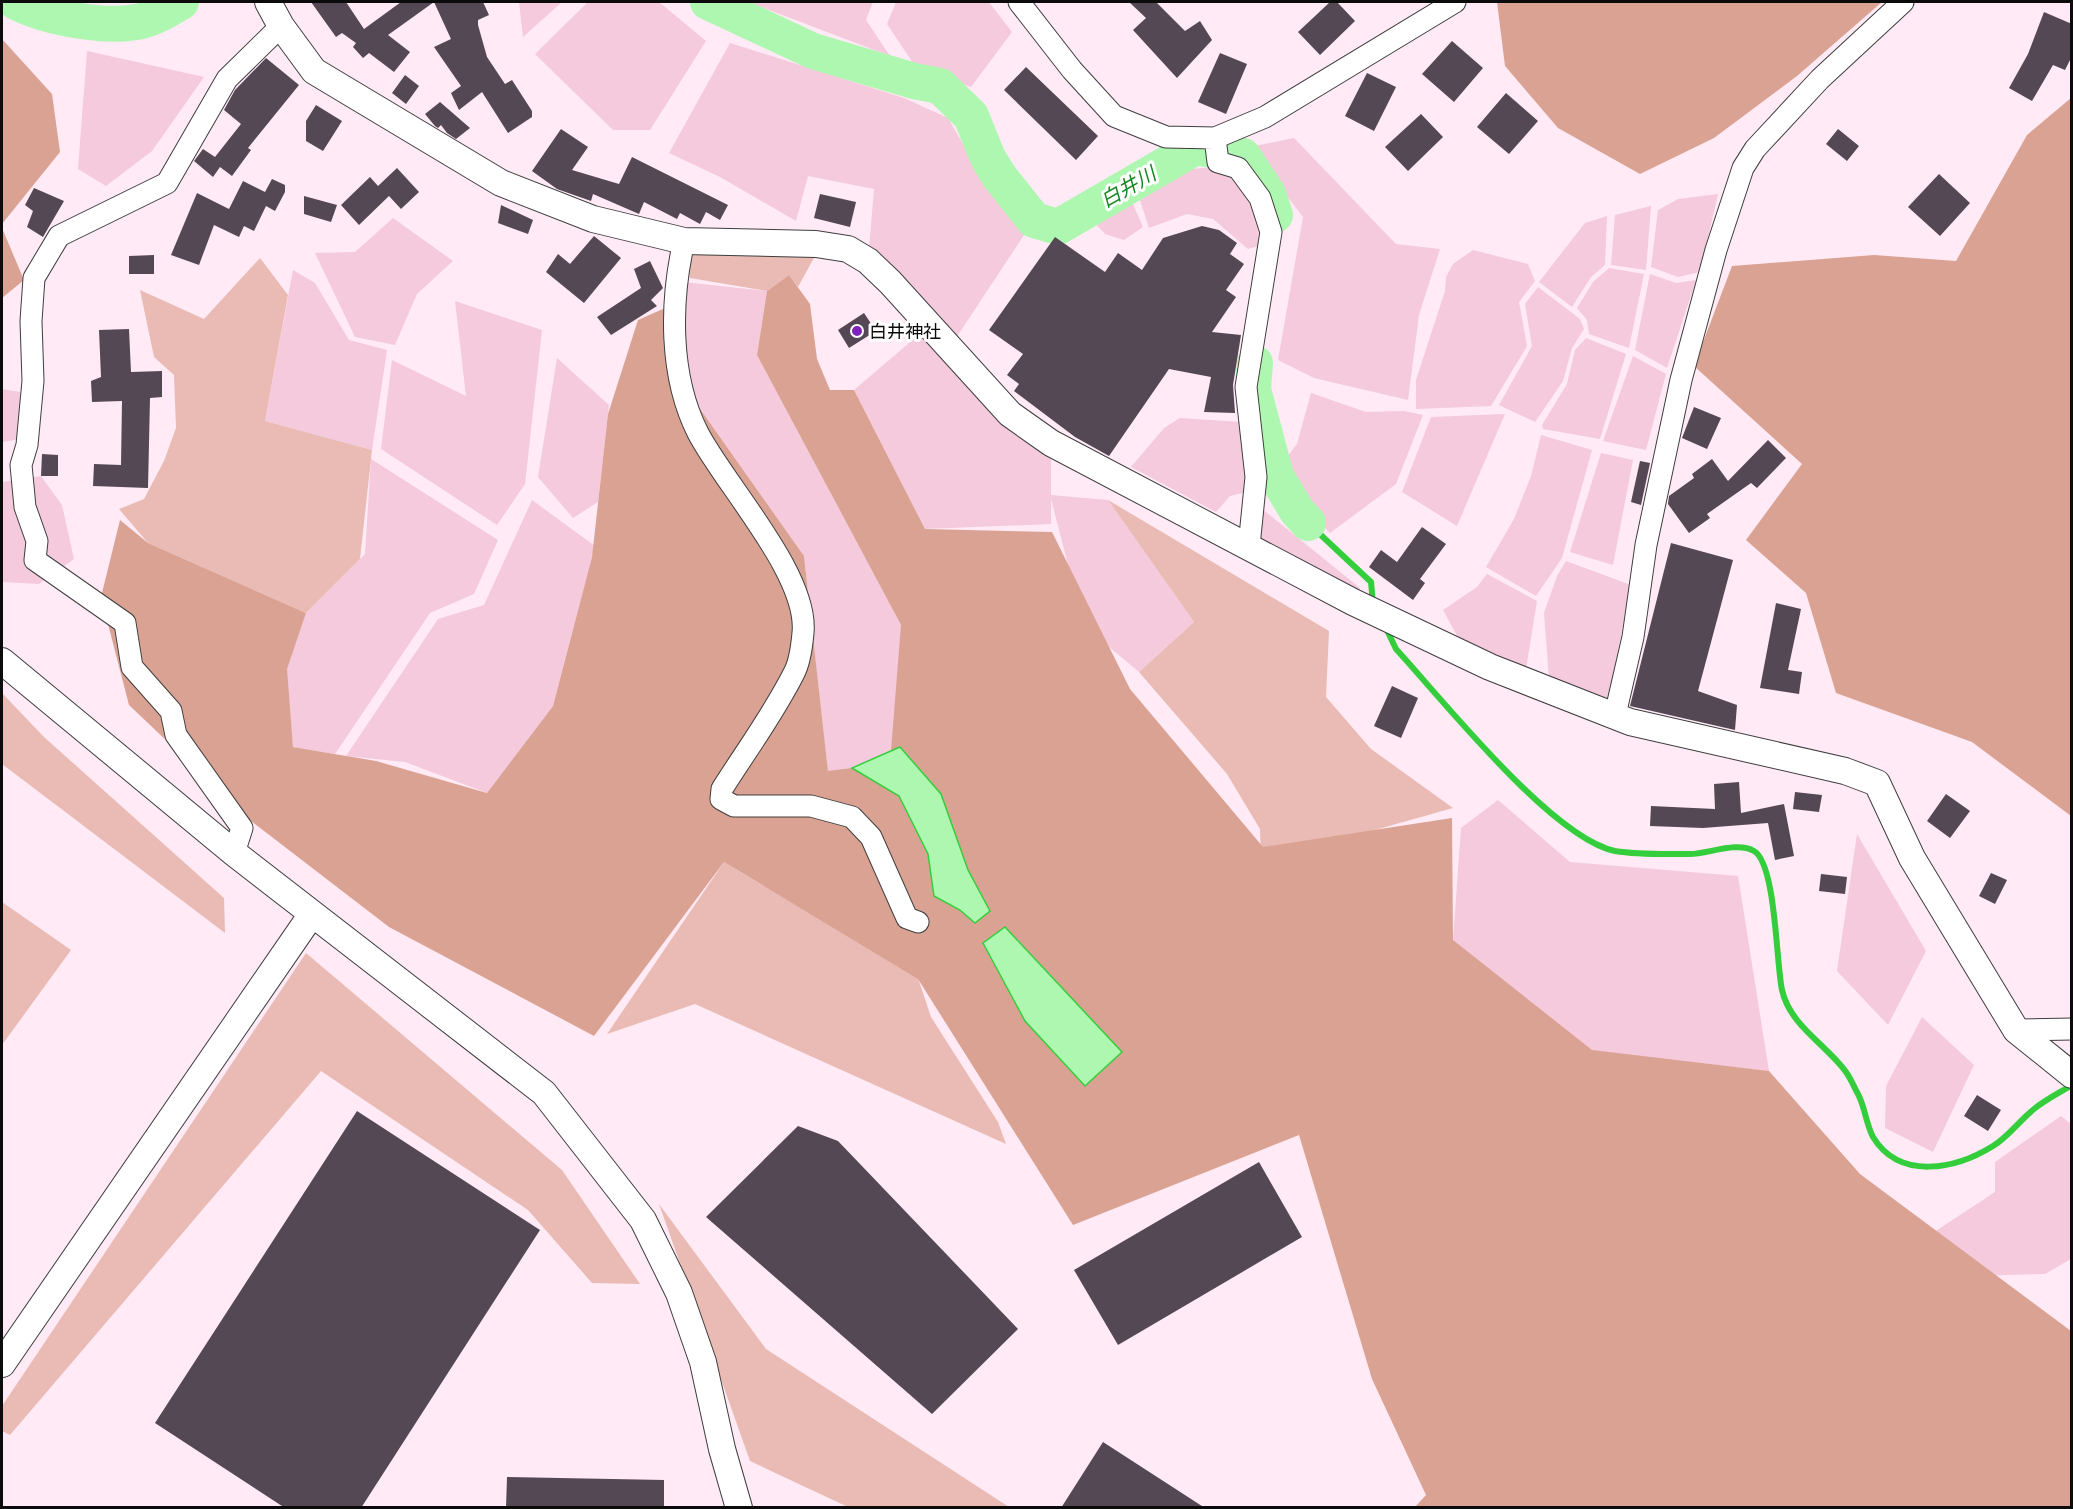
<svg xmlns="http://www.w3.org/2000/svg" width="2073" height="1509" viewBox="0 0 2073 1509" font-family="'Source Serif 4','Noto Sans JP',serif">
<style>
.farmland{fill:#f4cadc}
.green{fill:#e9bbb4}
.forest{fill:#daa293}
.water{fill:#aef7b0;stroke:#34ce3d;stroke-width:1.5}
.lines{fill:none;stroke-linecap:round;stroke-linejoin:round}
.stream{stroke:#34ce3d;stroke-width:6}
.river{stroke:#aef7b0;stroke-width:36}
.building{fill:#544854}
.minor-casing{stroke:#3e3e3e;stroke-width:23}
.tertiary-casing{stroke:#3e3e3e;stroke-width:28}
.minor{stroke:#fff;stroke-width:21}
.tertiary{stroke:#fff;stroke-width:26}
.poi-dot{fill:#8023bc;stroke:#fff;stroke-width:2}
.labels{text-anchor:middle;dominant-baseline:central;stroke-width:6;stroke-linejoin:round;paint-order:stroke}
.poi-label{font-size:18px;fill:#0b0b0b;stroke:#fff;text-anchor:start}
.water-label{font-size:20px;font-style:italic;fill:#14891f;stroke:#fff}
</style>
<rect width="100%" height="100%" fill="#ffeaf5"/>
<path class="farmland" d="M519,2H562L523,37Z
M588,2H659L706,41L650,130H613L535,54Z
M748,2H873L866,20L890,56Z
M896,2H989L1012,32L971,87L917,69L887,24Z
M730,43L904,98L948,118L986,184L1034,220L950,347L868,261L874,189L808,176L796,221L720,177L669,153Z
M87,51L204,77L152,151L106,186L78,169Z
M1294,138L1396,244L1440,249L1419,315L1408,400L1314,378L1278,360L1303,217L1250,147Z
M1219,167L1242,174L1268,243L1248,249L1213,219L1187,214L1149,228L1137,191L1190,169Z
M1718,194L1700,272L1678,277L1651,267L1658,210L1678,199Z
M1129,195L1143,227L1124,240L1105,234L1092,220Z
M1651,206L1646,270L1611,265L1615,215Z
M1607,216L1605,265L1591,277L1572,307L1539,282L1585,223Z
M393,218L453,261L417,294L395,345L355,337L315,253L355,252Z
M1473,250L1528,264L1535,281L1519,302L1527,346L1491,406L1416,409V380L1445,291L1446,277L1453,264Z
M1609,268L1644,274L1629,348L1589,334L1587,320L1577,308L1593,282Z
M293,270L315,283L349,340L387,350L372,450L265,421Z
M1650,274L1676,283L1696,280L1667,368L1635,350Z
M683,282L767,291L757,355L901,625L909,758L828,772L804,556L698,406L676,349Z
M1538,287L1580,319L1584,329L1572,348L1563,381L1535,422L1499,405L1532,346L1525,304Z
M455,301L542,330L525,484L497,525L381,449L392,360L466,396Z
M922,332L1051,443V495L1108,500L1194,622L1139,672L1084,626L1051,499V524L925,529L854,390Z
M1586,338L1626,354L1600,439L1543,429L1542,425L1567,384L1575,350Z
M1633,356L1666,374L1646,450L1603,441Z
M557,358L609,405L598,502L573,518L538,477Z
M2,389L20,392L21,439L2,442Z
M1311,393L1366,412L1404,411L1423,415L1396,484L1330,533L1301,503L1281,465L1297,444Z
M1505,414L1457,526L1402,492L1431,417Z
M1180,418L1241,422L1247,492L1230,496L1216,512L1131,467L1164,428Z
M1541,435L1592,450L1562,558L1536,596L1486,567L1514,519L1531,476Z
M1601,453L1633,460L1613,565L1570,552Z
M371,459L498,540L474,594L430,613L335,754L293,747L286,669L306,613L365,554Z
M41,476L62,505L74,559L39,584L2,582V482Z
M532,500L595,546L553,706L487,793L405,762L346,756L438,619L484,605Z
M1261,508L1360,588L1354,597L1254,539Z
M1566,561L1631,585L1608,701L1549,678L1544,613L1557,576Z
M1487,574L1537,601L1526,669L1461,643L1443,610L1477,587Z
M1498,800L1570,862L1738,876L1769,1071L1579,1050L1453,940L1461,828Z
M1857,834L1926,951L1888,1025L1837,971Z
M1922,1017L1974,1065L1933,1152L1885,1128L1886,1086Z
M2061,1116L2071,1124V1259L2045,1274L1937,1277L1922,1240L1995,1192V1162Z"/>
<path class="green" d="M686,253L815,256L798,287L789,275L767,291L690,278Z
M260,258L288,295L265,421L372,450L360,559L306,613L148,543L119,509L144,499L164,461L176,428L174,375L154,357L140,290L204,319Z
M1108,500L1329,631L1326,697L1371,749L1453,808L1261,862L1260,829L1227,774L1139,672L1194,622Z
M2,693L44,737L224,898L225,933L2,764Z
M724,862L918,978L931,1017L998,1122L1006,1144L695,1004L607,1034Z
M2,902L71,950L2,1045Z
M306,953L562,1170L640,1284L592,1283L528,1210L321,1071L10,1435L2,1431V1406Z
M659,1204L766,1349L1009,1507H848L750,1461Z"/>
<path class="forest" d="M1497,2H1882L1797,76L1714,138L1640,174L1558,128L1505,66Z
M2,39L52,94L60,152L2,224Z
M2071,98V816L1972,742L1836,693L1806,593L1746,540L1802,464L1694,366L1732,266L1874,255L1956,261L2027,135Z
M2,228L24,280L2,298Z
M789,275L810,304L817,359L830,390H854L925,529L1052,532L1130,689L1263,847L1452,818L1453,940L1592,1050L1769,1071L1860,1174L2071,1331V1507H1415L1426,1495L1372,1379L1299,1135L1073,1225L918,979L724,862L594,1036L389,927L251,821L129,705L101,597L120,520L148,543L306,613L287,669L293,747L376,761L487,793L553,706L592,557L608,414L638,320L672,305L676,354L698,406L804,556L828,771L890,763L901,625L757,355L767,291Z"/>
<path class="water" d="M900,747L941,794L968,870L990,911L975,923L960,910L934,896L928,854L899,796L852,768Z
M1005,927L1122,1052L1085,1086L1025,1021L983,943Z"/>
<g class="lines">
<path class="stream" d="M1308,523L1371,582L1373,604
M1385,626L1396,649C1442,699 1552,838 1615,851C1638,855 1666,854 1690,854C1708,854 1737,841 1754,851C1776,864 1776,962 1782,990C1790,1026 1827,1045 1846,1072C1851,1079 1854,1087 1858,1094C1865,1107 1866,1124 1873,1137C1900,1181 1956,1169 1993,1146C2008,1137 2020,1120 2034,1109C2045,1100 2059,1093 2072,1085"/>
<path class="river" d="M16,2C47,18 114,31 148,19C160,15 171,8 181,2
M708,2L813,51L914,81L940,86L971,116L988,158L999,176L1034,220L1058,227L1196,147L1243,156L1268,194L1275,215
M1255,363L1253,389L1276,476L1297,511L1308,523"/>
</g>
<path class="building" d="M311,2H346L364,29L401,2H483L489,15L478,20V25L487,57L505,84L512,80L532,111V117L508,133L482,92L459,110L451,93L461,86L434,47L451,39L434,2L388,35L410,52L394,72L369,53L363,58L353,47L356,43L342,33L336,37Z
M1129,2H1156L1185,31L1200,21L1212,40L1177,78L1133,30L1146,18Z
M1330,2H1337L1355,21L1320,55L1298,32Z
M2044,12L2072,24V56L2065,70L2053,65L2032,101L2009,88L2028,54Z
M1452,41L1483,68L1454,102L1422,74Z
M1220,53L1247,64L1226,114L1198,102Z
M266,58L299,85L248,148L251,150L232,176L220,167L213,177L194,161L203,149L215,157L241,124L224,110L235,90Z
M1026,67L1098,136L1076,160L1004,90Z
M1367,73L1396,87L1374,131L1345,116Z
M405,75L419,86L406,104L392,93Z
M1506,93L1538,121L1509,154L1477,127Z
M440,102L470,128L456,139L447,133L441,125L438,128L435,126L425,114Z
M316,105L342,121L323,151L306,141V121Z
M1421,114L1443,137L1408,171L1385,147Z
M561,129L588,147L572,170L619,184L632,157L728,205L720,220L706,212L700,224L680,213L677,219L644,202L639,214L593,194L591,201L557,189L532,171Z
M1838,129L1859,146L1847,161L1826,144Z
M397,168L419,192L401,209L389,196L359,225L341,205L370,177L378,186Z
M1939,174L1970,203L1940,236L1908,207Z
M272,179L285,185V192L275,211L266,206L254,231L244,226L239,237L214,225L199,265L171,255L197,193L229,209L243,181L265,192Z
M34,188L64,201L43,237L27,227L33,211L25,205Z
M820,194L856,202L850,227L814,218Z
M304,196L337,205L331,222L304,214Z
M501,205L533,220L528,234L498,223Z
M1202,226L1219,230L1237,243L1230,254L1244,264L1226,290L1236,297L1212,332L1241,335L1233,385L1235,413L1204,412L1211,377L1169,369L1109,456L1075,437L1014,391L1019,384L1007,375L1023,354L989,330L1055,237L1105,272L1118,253L1142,270L1163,238Z
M594,236L621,258L584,303L546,272L558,254L570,264Z
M154,255V274H129V256Z
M650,261L663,288L651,300L657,306L611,335L597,317L641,288L634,269Z
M864,313L876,331L849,348L838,330Z
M129,329L131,372L162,371V397L150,398L148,488L93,486L94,464L121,465L122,401L92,402L91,381L101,377L99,330Z
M1694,407L1721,418L1707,449L1682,438Z
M1768,440L1786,458L1757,488L1751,483L1707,514L1710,518L1689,533L1668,504L1669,496L1694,478L1692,474L1712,459L1728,481Z
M42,454L58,455V476H41Z
M1640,461L1650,463L1641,505L1631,502Z
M1422,527L1446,544L1420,579L1425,583L1413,600L1369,567L1381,550L1397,562Z
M1671,543L1733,560L1698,691L1737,705L1735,730L1630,706Z
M1776,603L1801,609L1788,670L1802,672L1799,694L1760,688Z
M1392,686L1418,698L1401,738L1374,726Z
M1739,782L1741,813L1784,804L1794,856L1775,860L1768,823L1703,828L1650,826L1651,806L1715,809L1714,784Z
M1795,792L1822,795L1819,812L1793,809Z
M1946,794L1970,811L1950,838L1927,821Z
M1991,873L2007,880L1995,904L1979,896Z
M1821,874L1847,877L1845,894L1819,891Z
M1977,1095L2001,1110L1988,1131L1964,1116Z
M357,1111L540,1230L361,1508H285L155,1423Z
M798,1126L838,1141L1018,1329L932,1414L706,1217Z
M1259,1162L1302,1237L1118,1345L1074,1270Z
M1103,1442L1205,1508H1061Z
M507,1477L664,1480V1508H506Z"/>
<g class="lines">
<defs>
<path id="minor" d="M1019,2L1072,70L1114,116L1166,137L1215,138L1265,117L1455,2
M1215,138L1218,162L1238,168L1260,198L1271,232L1246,387L1256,477L1249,546
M684,241C670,302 669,376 698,433C725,485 809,575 803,633C802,644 800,662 794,673C774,713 746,751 722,789L721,799L734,806H811L852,817L871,837L907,918L918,922
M1615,715L1633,637L1646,545L1681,380L1716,250L1743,168L1755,149L1820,79L1903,2
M234,853L242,828L176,735L171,711L132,667L125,623L35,560L37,541L25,507L21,465L27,445L33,381L31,321L34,278L59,236L167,183L227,79L281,26
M2016,1030L2072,1029"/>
<path id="tertiary" d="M268,2L281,26L314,71L501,183L593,219L684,241L816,244L848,249L868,261L890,282L1010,414L1051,443L1353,602L1490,667L1630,722L1845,771L1877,783L1912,858L2016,1030L2072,1075
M2,661L234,853L544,1093L643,1220L679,1293L703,1362L722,1449L739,1508
M2,1364L312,914"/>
</defs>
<use href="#minor" class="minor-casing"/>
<use href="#tertiary" class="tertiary-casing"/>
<use href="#minor" class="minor"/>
<use href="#tertiary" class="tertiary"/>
</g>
<circle class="poi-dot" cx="857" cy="331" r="6"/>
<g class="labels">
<g class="poi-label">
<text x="869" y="331">白井神社</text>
</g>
<g class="water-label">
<text transform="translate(1128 187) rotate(-30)">白井川</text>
</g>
</g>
<rect width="2073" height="1509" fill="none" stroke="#0b0b0b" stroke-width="6"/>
</svg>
